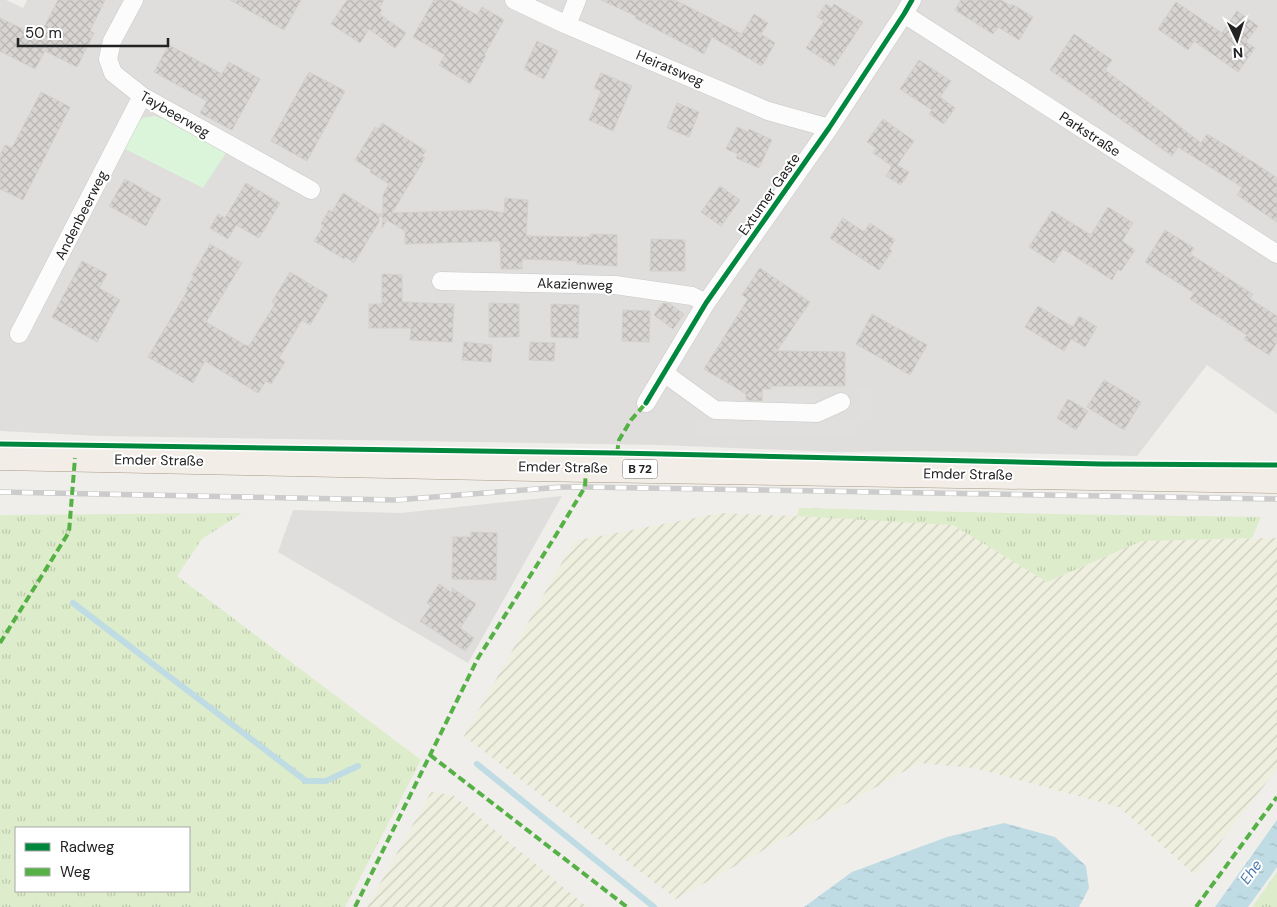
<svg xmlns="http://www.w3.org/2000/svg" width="1277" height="907" viewBox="0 0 1277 907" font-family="'DM Sans',sans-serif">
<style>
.residential{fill:#dfdedc}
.farmland{fill:url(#farmland-furrows)}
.grass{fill:url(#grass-tufts);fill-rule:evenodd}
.park{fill:#daf5da}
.parking{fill:#e0dfde}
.water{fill:url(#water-ripples)}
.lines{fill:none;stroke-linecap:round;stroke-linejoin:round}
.stream{stroke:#bfdbe3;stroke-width:6}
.building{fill:url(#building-cross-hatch);stroke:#d3d0cc}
.minor-casing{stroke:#c9c8c7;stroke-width:19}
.primary-casing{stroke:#a79c86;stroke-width:29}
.minor{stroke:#fdfcfc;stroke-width:18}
.primary{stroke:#f3ede7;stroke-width:28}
.rail-casing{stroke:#ccc;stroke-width:5.5}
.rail{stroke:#fff;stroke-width:4;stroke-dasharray:11;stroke-linecap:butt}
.quiet{stroke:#55b145;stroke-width:4;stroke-dasharray:8 4;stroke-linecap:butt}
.cycleway-casing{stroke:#fff;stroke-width:8}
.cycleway{stroke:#00873e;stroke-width:5}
.labels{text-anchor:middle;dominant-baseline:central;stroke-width:4;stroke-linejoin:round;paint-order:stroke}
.shield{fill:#fff;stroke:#646464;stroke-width:1}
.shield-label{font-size:12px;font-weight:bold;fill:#222}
.street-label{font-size:14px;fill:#222;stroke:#fff}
.water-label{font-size:15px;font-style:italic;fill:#4a7aab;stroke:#fff}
</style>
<defs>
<pattern id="farmland-furrows" width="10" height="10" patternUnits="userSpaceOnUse" patternTransform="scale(1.25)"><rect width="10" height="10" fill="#efefdf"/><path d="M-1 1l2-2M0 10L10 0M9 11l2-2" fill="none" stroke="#cdcdbf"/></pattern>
<pattern id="grass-tufts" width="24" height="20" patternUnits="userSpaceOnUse" patternTransform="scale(1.25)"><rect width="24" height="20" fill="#ddeccb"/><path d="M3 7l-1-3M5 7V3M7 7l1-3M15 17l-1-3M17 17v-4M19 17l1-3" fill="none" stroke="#bdcaae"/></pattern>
<pattern id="water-ripples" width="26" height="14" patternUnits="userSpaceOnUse" patternTransform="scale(1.25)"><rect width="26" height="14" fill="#bfdbe3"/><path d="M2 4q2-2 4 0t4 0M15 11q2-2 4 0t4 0" fill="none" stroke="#a4bcc2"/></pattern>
<pattern id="building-cross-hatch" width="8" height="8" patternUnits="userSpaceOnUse" patternTransform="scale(1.25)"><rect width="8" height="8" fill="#d7d4d2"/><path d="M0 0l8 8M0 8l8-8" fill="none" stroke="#b8b6b4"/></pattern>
</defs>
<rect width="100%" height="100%" fill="#f0eeeb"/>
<path class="residential" d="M0,0H6L23,8L27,0H1277V414L1207,365L1137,456L925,451L834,452L660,445L100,436L0,431Z
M562,496L468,663L278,552L293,510L401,513Z"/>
<path class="farmland" d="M721,513L950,523L1047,582L1142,541L1277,538V769L1195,875L1119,807L974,768L919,763L676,899L464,736L574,541Z
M431,792L453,795L587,907H367Z"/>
<path class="grass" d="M799,508L1054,514L1261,517L1252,538L1142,541L1047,582L953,525L797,516Z
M242,513L202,539L177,576L421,760L345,907H0V515ZM16,828H189V891H16Z
M1277,872V907H1252Z"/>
<path class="park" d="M154,116L164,119L226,153L203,188L125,149L138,122L143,118Z"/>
<path class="parking" d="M816,389L817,403L764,404V390Z
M858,389H872V418H858Z
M698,421H856V438L697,437Z"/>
<path class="water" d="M1277,820V867L1248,907H1215Z
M1004,823L1055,837L1086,866L1089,888L1079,907H804L852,872L947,837Z"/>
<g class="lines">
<path class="stream" d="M73,603L306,781H326L358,766
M477,764L654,907"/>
</g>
<path class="building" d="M58,0H105L90,31L94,33L77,67L45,51L35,69L0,51V18L39,37Z
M230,0H301L284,30Z
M347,0H384L379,8L382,10L379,14L406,33L395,48L369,29L360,43L331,24Z
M434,0H450L477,15L482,7L504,20L484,55L486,56L470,84L439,65L445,55L413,37Z
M601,0H675L742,34L754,14L768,23L761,34L775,43L762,66L712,37L704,54L635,18L636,16Z
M961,0H1001L1011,6L1012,4L1033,17L1019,40L998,27L993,34L955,10Z
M1176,2L1222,33L1237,11L1258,26L1246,42L1255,48L1238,72L1194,41L1188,50L1158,29Z
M826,4L832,8L834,4L863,22L834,66L806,48L824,21L817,17Z
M1074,34L1112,60L1105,70L1155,107L1201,143L1207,134L1258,165L1277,178V222L1237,195L1242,187L1178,147L1172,156L1087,95L1050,70Z
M537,41L558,51L544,79L524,69Z
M169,45L222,74L229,62L260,79L232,130L200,113L207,101L154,72Z
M919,60L951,81L940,97L955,108L944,124L929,114L932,110L900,89Z
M309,72L345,91L307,161L271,141Z
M601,73L632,86L613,131L589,120L601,91L594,88Z
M41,92L70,107L23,200L0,189V155L5,145L12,148Z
M677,103L699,112L689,137L667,128Z
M883,119L914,141L897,165L909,172L901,185L886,176L892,166L873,153L876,148L867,142Z
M382,123L426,151L422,156L425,158L392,213L487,210L504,213L505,198L528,200L526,236L590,237V234L617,235V266L577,264V261L522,259V269H501L500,241L405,244V231L387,220L382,228L383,217L379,216V222L354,263L346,257L344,259L314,241L324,225L321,224L329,210L332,212L343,193L377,214H383V195L389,184L370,172L371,170L355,160L375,127L378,129Z
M737,127L748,132L749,129L772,140L759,168L736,158L738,154L726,149Z
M125,179L161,199L146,226L109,206Z
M246,183L280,203L259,238L236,225L228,239L210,228L218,214L225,218Z
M720,186L740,200L721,226L701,212Z
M1108,207L1133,223L1122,241L1135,250L1121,271L1118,269L1112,280L1063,249L1054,263L1029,247L1052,211L1091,235Z
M843,218L864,232L870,223L895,240L889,249L892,251L879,270L830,238Z
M1165,230L1194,248L1190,254L1253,294L1250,299L1277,316V342L1269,355L1244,339L1247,335L1190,299L1194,293L1145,262Z
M651,239L685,240V271H650Z
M210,244L242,263L206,322L245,345L249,346L275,304L272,302L290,272L328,295L310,325L302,320L279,358L285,362L271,384L266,381L258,393L205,361L193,383L148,357L188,290L186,289L194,276L192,275Z
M82,261L107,274L99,288L120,300L97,342L52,317Z
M760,268L810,302L777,351L845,352V386H771V389H762V401L746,400V394L704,369L748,299L742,295Z
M382,274L402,275V302L454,304L452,342L410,340L411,328H369V304H382Z
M489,303L519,304V337H489Z
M663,303L670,304L684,314L673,329L654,315Z
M551,304L579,305L578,338L551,337Z
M1038,306L1073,327L1079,316L1097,327L1085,347L1071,339L1064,351L1025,327Z
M623,310L650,311L649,342L622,341Z
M872,314L927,345L910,375L856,344Z
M464,342L492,345L491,362L462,360Z
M530,342L555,343L554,361L529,360Z
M1104,380L1141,402L1124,430L1087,407Z
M1068,399L1088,411L1076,430L1057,418Z
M471,532L497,533L496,580L452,579L453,537H471Z
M439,584L452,593V588L476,604L460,628L474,638L465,651L420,621L431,606L427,603Z"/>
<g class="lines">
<defs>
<path id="minor" d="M134,0L112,41L108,59L113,73L142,96L311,190
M514,0L567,25L768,111L829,128
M904,14L1277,254
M567,25L577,0
M441,281L615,285L692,296L706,303
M19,334L142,96
M664,373L715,410L817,413L841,402
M646,403L706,303L829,128L904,14L912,0"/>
<path id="primary" d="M0,456L586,468L1277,479"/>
</defs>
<use href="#minor" class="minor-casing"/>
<use href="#primary" class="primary-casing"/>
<use href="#minor" class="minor"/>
<use href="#primary" class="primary"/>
<defs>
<path id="rail" d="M0,492L396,500L562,487H585L1277,499"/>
</defs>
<use href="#rail" class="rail-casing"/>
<use href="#rail" class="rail"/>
<path class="quiet" d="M617,453L619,440L631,420L646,403
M0,643L69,532L75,458
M430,755L627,907
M355,907L478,658L556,535L585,487L586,468
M1196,907L1277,797"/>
<defs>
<path id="cycleway" d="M646,403L706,303L829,128L904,14L912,0
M0,444L617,453L1101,464L1277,465"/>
</defs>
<use href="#cycleway" class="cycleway-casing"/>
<use href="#cycleway" class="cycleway"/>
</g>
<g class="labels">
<rect class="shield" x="622.5" y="459.5" width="35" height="19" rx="4"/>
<g class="shield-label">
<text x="640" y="469">B 72</text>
</g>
<g class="street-label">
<text transform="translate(670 68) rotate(23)">Heiratsweg</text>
<text transform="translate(175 114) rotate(30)">Taybeerweg</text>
<text transform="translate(1090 134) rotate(33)">Parkstraße</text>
<text transform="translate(769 194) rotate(-55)">Extumer Gaste</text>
<text transform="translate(81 215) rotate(-63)">Andenbeerweg</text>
<text transform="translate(575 284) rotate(2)">Akazienweg</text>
<text transform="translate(159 460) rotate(1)">Emder Straße</text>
<text transform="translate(563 467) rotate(1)">Emder Straße</text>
<text transform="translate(968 474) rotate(1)">Emder Straße</text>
</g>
<g class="water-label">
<text transform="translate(1251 872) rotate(-54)">Ehe</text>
</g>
</g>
<rect x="15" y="827" width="175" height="65" fill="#ffffff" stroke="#a7a7a7"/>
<rect x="25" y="843" width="25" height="8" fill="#00873e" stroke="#a7a7a7"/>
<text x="60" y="852" font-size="15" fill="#222222">Radweg</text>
<rect x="25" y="868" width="25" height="8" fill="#55b145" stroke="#a7a7a7"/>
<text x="60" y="877" font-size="15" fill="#222222">Weg</text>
<g transform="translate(1237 40) rotate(176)" stroke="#ffffff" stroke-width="4" paint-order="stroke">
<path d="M0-4L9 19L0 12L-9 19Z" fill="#222222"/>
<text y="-8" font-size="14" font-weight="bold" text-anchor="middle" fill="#222222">N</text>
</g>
<path d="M18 38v8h150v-8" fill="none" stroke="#222222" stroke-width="2.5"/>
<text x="25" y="38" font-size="15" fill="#222222" stroke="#ffffff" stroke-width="4" paint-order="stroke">50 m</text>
</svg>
